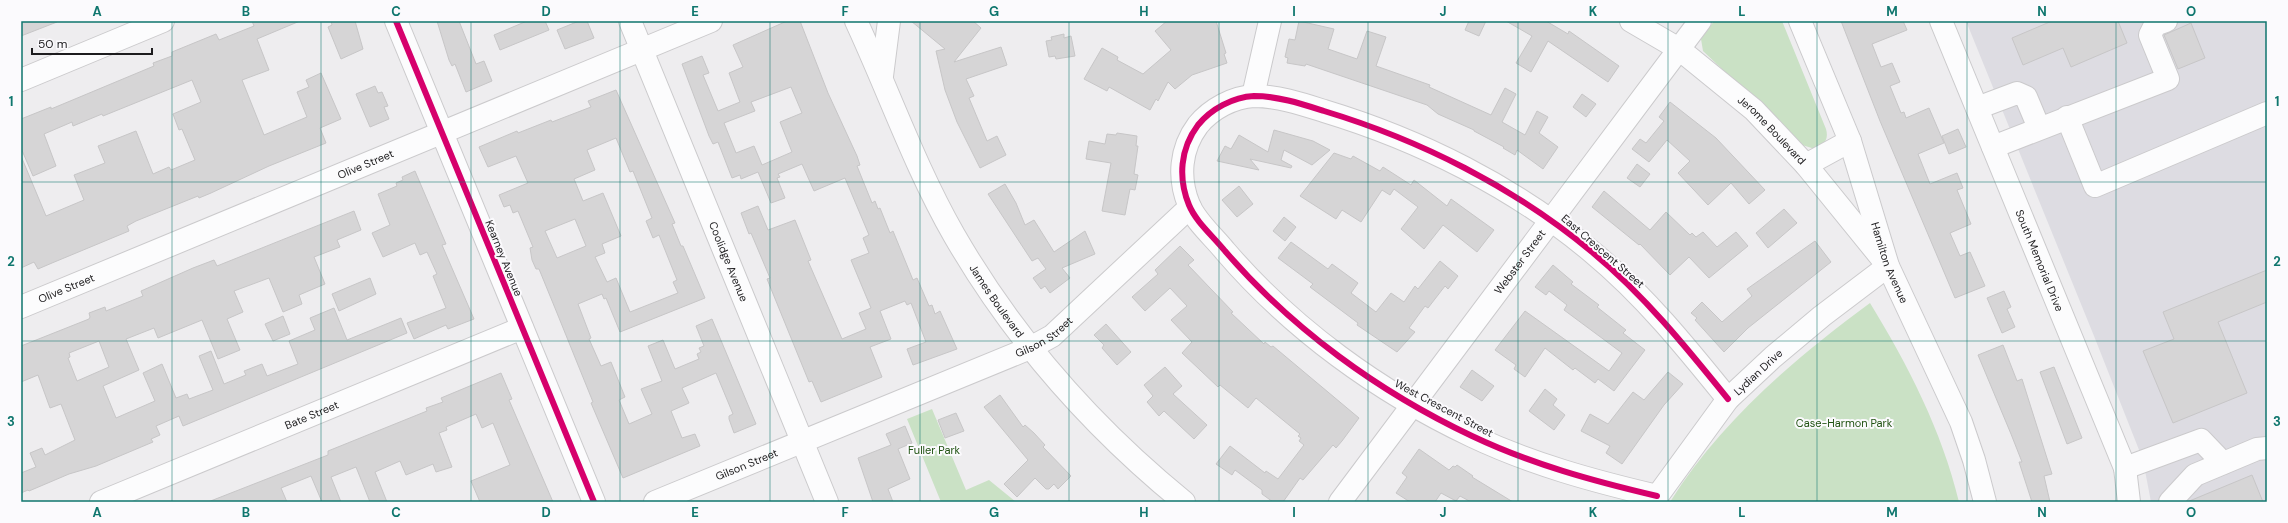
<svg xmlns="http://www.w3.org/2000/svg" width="2288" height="523" viewBox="0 0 2288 523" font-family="'DM Sans',sans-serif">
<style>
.built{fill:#dddce2}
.green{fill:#cae1c5}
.building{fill:#d6d5d6;stroke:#c7c6c7;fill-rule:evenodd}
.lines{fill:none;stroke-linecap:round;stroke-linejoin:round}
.minor-casing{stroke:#cbcacc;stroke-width:24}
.major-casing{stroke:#cbcacc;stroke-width:24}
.minor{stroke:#fcfcfd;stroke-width:22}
.major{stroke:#fcfcfd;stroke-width:22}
.cycleway-casing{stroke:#fbfafd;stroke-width:8}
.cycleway{stroke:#d6006c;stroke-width:6}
.grid{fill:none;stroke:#0f766e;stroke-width:1;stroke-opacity:0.55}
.labels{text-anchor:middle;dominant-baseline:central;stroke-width:4;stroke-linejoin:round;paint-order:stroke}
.street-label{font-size:11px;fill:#1d1c1e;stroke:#fbfafd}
.park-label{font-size:11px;fill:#205212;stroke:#fbfafd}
.neatline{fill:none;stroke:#0f766e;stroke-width:1.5}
.grid-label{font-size:13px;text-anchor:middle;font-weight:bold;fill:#0f766e}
</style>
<rect width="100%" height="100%" fill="#eeedef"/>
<path class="built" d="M1966,21H2267V502H2151L2143,460L2094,336Z"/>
<path class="green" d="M1714,21H1782L1826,129C1829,140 1824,145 1815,149L1802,145L1703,51L1701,39Z
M1870,303C1908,365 1942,431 1959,502H1670C1720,422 1795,358 1870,303Z
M932,409L966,490L989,480L1016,502H941L907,419Z"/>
<path class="building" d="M21,21H57V22L21,36Z
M252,21H300L257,39L269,70L242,80L264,135L307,117L297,92L309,87L306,80L321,73L341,119L320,128L326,143L269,166L211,193L199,198L198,196L136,221L127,226L129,231L52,263L38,269L34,262L21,268V156L46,216L84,200L74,175L105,163L98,146L136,131L153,174L169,167L171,170L195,160L182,129L179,130L173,114L201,102L192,80L103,116L102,114L73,126L72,122L44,134L56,166L33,176L21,148V119L51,107V109L154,66L153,63L172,56V52L216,34L219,40L254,26Z
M331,21H355L363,49L341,59L328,27L332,25Z
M437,21H459L476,64L484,61L492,81L466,92L455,64L452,66L449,60Z
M527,21H545L549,30L500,50L494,35Z
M579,21H587L594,38L565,49L557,30Z
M787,21H800L828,93L857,156L860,165L857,166L872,203L875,201L878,209L880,208L890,233L893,231L913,280L917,278L929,306L932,305L935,314L940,311L957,349L913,365L907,349L926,342L911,303L907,305L905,301L880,311L891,339L870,347L882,377L821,402L812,381L809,382L767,279L770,278L751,233L749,234L741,213L758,206L768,230L795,220L811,260L808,261L842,339L866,329L859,313L871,308L851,260L869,253L863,238L869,235L845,178L814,191L802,164L778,174L780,177L777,178L785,198L771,203L758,172L741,179L740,175L732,178L718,142L713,144L709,136L682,64L702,56L709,73L703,75L718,111L740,102L729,73L743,67L733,45ZM791,87L802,113L780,122L792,152L762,165L754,146L736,153L724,123L755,111L751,102Z
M911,21H973L981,28L954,62L1001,47L1007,65L966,79L974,96L969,98L987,141L997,136L1006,155L980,168L957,122L945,90L936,51L945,49Z
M1167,21H1216L1226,53L1224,54L1227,63L1192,75L1175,89L1168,82L1158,101L1156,99L1150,110L1109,87L1107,91L1084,79L1102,48L1118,57L1117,60L1143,74L1171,50L1155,31Z
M1299,21L1334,29L1328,49L1357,59L1367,31L1386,37L1376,66L1430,85L1429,87L1491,115L1505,88L1516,94L1502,122L1525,135L1537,111L1548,117L1539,133L1558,147L1543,169L1517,150L1515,155L1503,148L1504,147L1474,131V130L1438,114L1427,105L1306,64L1305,66L1287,63L1288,58L1285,57L1289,39L1295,40Z
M1469,21H1486L1479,36L1465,30Z
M1506,21H1546L1568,34L1569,31L1619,66L1608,82L1548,41L1531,72L1516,63L1532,36Z
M1841,21H1903L1907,30L1872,44L1881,67L1892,63L1900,82L1890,86L1901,113L1904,112L1906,118L1929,108L1944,143L1918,154L1930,184L1957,173L1963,188L1957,190L1971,224L1950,233L1960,256L1970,252L1985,286L1955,298L1880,121Z
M2052,21H2118L2127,43L2071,67L2063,48L2023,65L2012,38Z
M2191,23L2205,58L2178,69L2164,35Z
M1064,34V38L1071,36L1075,56L1056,59L1055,56L1049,57L1046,41L1052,40L1051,37Z
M375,86L378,93L382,92L388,106L384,107L389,119L370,127L356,94Z
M616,90L675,223L672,224L681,246H683L705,298L620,332L606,298L604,299L602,294L578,304L591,338L589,339L601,366L611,362L625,397L619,400L629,424L652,414L641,389L662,381L648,346L663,340L675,369L699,359L697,354L701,352L699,348L704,346L696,326L712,319L756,424L734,433L729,419V416L733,414L716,373L682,388L689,403L671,411L682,438L695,434L700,446L623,478L591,403L593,402L557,313L539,269H536L532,260L530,248L533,247L518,211L513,213L510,205L504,207L499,195L528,183L516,156L488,167L479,147L517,131L518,133L551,120L552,122L591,107L588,101ZM616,138L630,172L633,171L652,218L646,221L653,238L659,235L677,280L673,282L678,293L630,312L616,278L607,282L595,257L605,253L602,244L621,236L603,193L583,201L574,179L595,170L587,150ZM575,219L586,246L557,258L545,231Z
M1582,94L1596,104L1586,117L1573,107Z
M1670,102L1716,138L1765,190L1749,204L1731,183L1708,205L1678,173L1690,161L1667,140L1649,162L1632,149L1640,139L1646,143L1664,121L1659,117Z
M1958,129L1966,147L1949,154L1942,136Z
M1274,130L1313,141L1330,150L1312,165L1284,150L1281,160L1292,166L1291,168L1250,159L1259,170L1217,161L1225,146L1231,149L1239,135L1268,152Z
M1117,133L1137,136L1136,146H1138L1134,174L1138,175L1135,190L1130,189L1125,215L1102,211L1111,163L1086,159L1089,141L1105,144L1107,134L1116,135Z
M1334,153L1351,159L1353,156L1380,171L1383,167L1411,185L1414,180L1447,206L1451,199L1494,230L1477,252L1443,225L1424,249L1401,229L1418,207L1394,189L1390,195L1382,190L1361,222L1342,210L1336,219L1300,196Z
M1637,164L1650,174L1640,187L1627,178Z
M415,171L446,244L442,245L474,319L448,329L446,325L414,339L407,323L446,308L433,276L437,274L427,252L420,255L415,243L383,257L372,233L390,225L378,194L397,186L396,183L403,180L402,177Z
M1005,184L1016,203L1025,225L1034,220L1054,252L1085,231L1095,254L1062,268L1070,278L1050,293L1045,286L1041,289L1033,278L1046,269L1038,258L1032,261L988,194Z
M1239,186L1253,204L1237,217L1222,200Z
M1604,191L1650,230L1666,212L1690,235L1692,233L1696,237L1703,232L1717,247L1736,232L1748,246L1709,278L1689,257L1670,275L1640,244L1639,245L1592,207Z
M1784,209L1797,223L1768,248L1756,233Z
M354,211L361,230L337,240L340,247L314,257L325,284L299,295L302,304L283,312L269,278L234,291L243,312L227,319L240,350L218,359L202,320L158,338L154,328L126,339L139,370L103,386L116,418L155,401L143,373L162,364L176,398L187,394L189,399L213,390L199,356L211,351L224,384L246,375L244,371L262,364L267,376L298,364L289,341L315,330L310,318L334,308L347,340L401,318L407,333L183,426L179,416L156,426L160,435L151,439L153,442L96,466L69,474L29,491L28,490L21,493V473L36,467L30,453L42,448L45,455L75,440L61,404L50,408L38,375L21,382V346L89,319L90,317L89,313L105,307L106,311L143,296L141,291L193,268L214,260L217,266ZM99,341L109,367L77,381L68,358L70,357L69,353Z
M1284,217L1296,227L1285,241L1273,231Z
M1815,241L1831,262L1748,328L1724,352L1695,320L1697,318L1691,313L1702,302L1722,322L1752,296L1747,289Z
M1291,242L1328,269L1332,264L1358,283L1351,293L1376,312L1391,293L1404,302L1415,286L1418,289L1440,261L1458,276L1448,289L1445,286L1428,308L1425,306L1409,328L1415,332L1397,352L1357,325L1358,323L1310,287L1313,284L1278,258Z
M1180,246L1194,260L1188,265L1233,312L1231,313L1264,344L1265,342L1271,347L1273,346L1359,418L1342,441L1336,448L1333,445L1303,480L1300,478L1283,502H1273L1262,494V490L1235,470L1232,475L1216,464L1230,446L1265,473L1266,471L1278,479L1304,445L1299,441L1301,438L1298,436L1300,434L1256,398L1248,408L1220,385L1218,387L1182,353L1192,342L1171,320L1187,306L1170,288L1145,311L1132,297L1158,274L1155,270Z
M1553,265L1573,282L1571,284L1599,305L1597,307L1626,330L1623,333L1645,350L1614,391L1598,379L1595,383L1575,368L1573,370L1545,348L1525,377L1514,369L1516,365L1495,350L1525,311L1609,371L1622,353L1564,310L1567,305L1549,291L1546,295L1535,287Z
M2267,270V302L2218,322L2247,393L2173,423L2143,351L2174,339L2163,312Z
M370,278L376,294L339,311L332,294Z
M2004,291L2011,307L2007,309L2015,327L2002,333L1987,298Z
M283,316L290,334L273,341L265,324Z
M1106,324L1131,352L1117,365L1102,348L1104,345L1094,335Z
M2003,345L2017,381L2022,379L2052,474L2044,476L2050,502H2032L2019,462H2022L2011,434L1978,355Z
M1165,367L1182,386L1173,394L1207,425L1194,439L1164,411L1159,416L1147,402L1153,396L1144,385Z
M2054,367L2082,438L2067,444L2040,372Z
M1472,370L1494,386L1482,401L1460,387Z
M1668,372L1683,384L1664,405L1622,464L1606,453L1610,446L1581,431L1590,414L1608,424L1633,392L1644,400Z
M501,373L512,399L509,400L553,502H480L471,481L510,465L493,423L482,428L476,414L446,427L447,430L439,433L452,467L436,472L433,464L406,475L400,461L375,472L387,502H370L356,467L331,477L341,502H322L311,476L281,488L287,502H208L328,455V451L427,411L426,408L443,402L441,398Z
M1545,389L1557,399L1553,405L1565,415L1554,430L1529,411Z
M1000,395L1023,427L1025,425L1034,433L1045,445L1043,447L1071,476L1058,489L1054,484L1049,489H1046L1035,478L1017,497L1004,484L1028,460L984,407Z
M956,413L964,431L945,438L938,420Z
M905,426L912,443L898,449L910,479L888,489L893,502H873L858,458L891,445L886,434Z
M1419,449L1449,470L1453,466L1455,467L1457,465L1473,476L1472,477L1513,502H1471L1460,496L1456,501L1441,493L1435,502H1410L1396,493L1407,477L1402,473Z
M2252,475L2263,502H2187Z"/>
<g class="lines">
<defs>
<g id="minor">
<path d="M396,21L594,502"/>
<path id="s1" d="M630,21L827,502"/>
<path id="s2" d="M856,21C889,92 915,167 954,235C1014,339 1092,427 1184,502"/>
<path id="s3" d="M1631,21L1679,49L1754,110L1806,165L1888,266L1822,316L1773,357L1728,399L1653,502"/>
<path id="s4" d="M1800,21L1850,141L1888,266L1961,422L1974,460L1985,502"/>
<path d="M882,76L889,21"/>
<path d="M21,80L163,21"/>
<path d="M1253,96L1270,21"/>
<path d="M1977,108L2017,93L2026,97L2039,128"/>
<path d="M2067,117L2095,186L2267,113"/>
<path d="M1993,147L2168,79L2150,35L2155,25L2166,21"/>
<path d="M1806,165L1850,141"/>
<path id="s5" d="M21,307L711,21"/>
<path d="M2125,468L2201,440L2223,463"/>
<path d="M1657,496C1593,481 1531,464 1472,436C1379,392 1292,329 1225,251C1213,236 1196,222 1189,205C1178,178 1180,149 1198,125C1211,109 1233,97 1254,96C1278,96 1302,104 1324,111C1420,140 1514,187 1592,252C1644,295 1686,347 1728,399"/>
<path id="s6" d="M101,502L522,328"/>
<path id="s7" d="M655,502L1030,348L1052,336L1190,207"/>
<path id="s8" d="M1340,502L1700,21"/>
<path d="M2170,502L2195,475L2257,449L2267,448"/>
</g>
<g id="major">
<path id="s9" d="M1941,21L2125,468L2129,502"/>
</g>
</defs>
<use href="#minor" class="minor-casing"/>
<use href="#major" class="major-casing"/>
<use href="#minor" class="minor"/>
<use href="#major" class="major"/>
<defs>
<path id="cycleway" d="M396,21L594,502
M1657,496C1593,481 1531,464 1472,436C1379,392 1292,329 1225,251C1213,236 1196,222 1189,205C1178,178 1180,149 1198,125C1211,109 1233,97 1254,96C1278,96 1302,104 1324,111C1420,140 1514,187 1592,252C1644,295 1686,347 1728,399"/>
</defs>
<use href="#cycleway" class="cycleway-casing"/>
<use href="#cycleway" class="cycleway"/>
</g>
<path class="grid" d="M172,21V502M321,21V502M471,21V502M620,21V502M770,21V502M920,21V502M1069,21V502M1219,21V502M1368,21V502M1518,21V502M1668,21V502M1817,21V502M1967,21V502M2116,21V502M21,182H2267M21,341H2267"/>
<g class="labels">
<g class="street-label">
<text stroke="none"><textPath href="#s3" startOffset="179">Jerome Boulevard</textPath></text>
<text stroke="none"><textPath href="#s5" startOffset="373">Olive Street</textPath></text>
<text transform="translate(1603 251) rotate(41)">East Crescent Street</text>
<text transform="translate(504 258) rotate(68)">Kearney Avenue</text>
<text stroke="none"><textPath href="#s9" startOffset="259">South Memorial Drive</textPath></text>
<text stroke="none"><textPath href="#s1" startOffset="260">Coolidge Avenue</textPath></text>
<text stroke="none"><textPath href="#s8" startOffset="300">Webster Street</textPath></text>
<text stroke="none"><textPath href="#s4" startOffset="258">Hamilton Avenue</textPath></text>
<text stroke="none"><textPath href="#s5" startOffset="49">Olive Street</textPath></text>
<text stroke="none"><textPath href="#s2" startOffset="314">James Boulevard</textPath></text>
<text stroke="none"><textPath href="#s7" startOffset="423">Gilson Street</textPath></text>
<text transform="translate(1758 372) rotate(-43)">Lydian Drive</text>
<text transform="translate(1444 408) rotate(28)">West Crescent Street</text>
<text stroke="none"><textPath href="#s6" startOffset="228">Bate Street</textPath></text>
<text stroke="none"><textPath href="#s7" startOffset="99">Gilson Street</textPath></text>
</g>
<g class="park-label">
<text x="1844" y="423">Case-Harmon Park</text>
<text x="934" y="450">Fuller Park</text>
</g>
</g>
<rect width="2288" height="523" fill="none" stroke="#fbfafd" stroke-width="44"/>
<path d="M32 48v6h120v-6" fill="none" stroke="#1d1c1e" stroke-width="2"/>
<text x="38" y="48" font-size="12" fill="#1d1c1e" stroke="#fbfafd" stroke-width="3" paint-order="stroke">50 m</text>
<rect x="22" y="22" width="2244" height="479" class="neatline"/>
<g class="grid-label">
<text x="97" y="16">A</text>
<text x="246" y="16">B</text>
<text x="396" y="16">C</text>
<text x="546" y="16">D</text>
<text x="695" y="16">E</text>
<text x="845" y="16">F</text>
<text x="994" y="16">G</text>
<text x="1144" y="16">H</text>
<text x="1294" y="16">I</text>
<text x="1443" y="16">J</text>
<text x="1593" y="16">K</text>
<text x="1742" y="16">L</text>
<text x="1892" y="16">M</text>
<text x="2042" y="16">N</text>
<text x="2191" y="16">O</text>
<text x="11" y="106">1</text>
<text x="2277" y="106">1</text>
<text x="11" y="266">2</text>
<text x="2277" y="266">2</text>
<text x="11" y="426">3</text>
<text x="2277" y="426">3</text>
<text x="97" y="517">A</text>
<text x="246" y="517">B</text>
<text x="396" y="517">C</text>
<text x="546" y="517">D</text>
<text x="695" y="517">E</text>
<text x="845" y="517">F</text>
<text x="994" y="517">G</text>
<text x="1144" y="517">H</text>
<text x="1294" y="517">I</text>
<text x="1443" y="517">J</text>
<text x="1593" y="517">K</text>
<text x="1742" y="517">L</text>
<text x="1892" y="517">M</text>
<text x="2042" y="517">N</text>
<text x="2191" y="517">O</text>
</g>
</svg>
